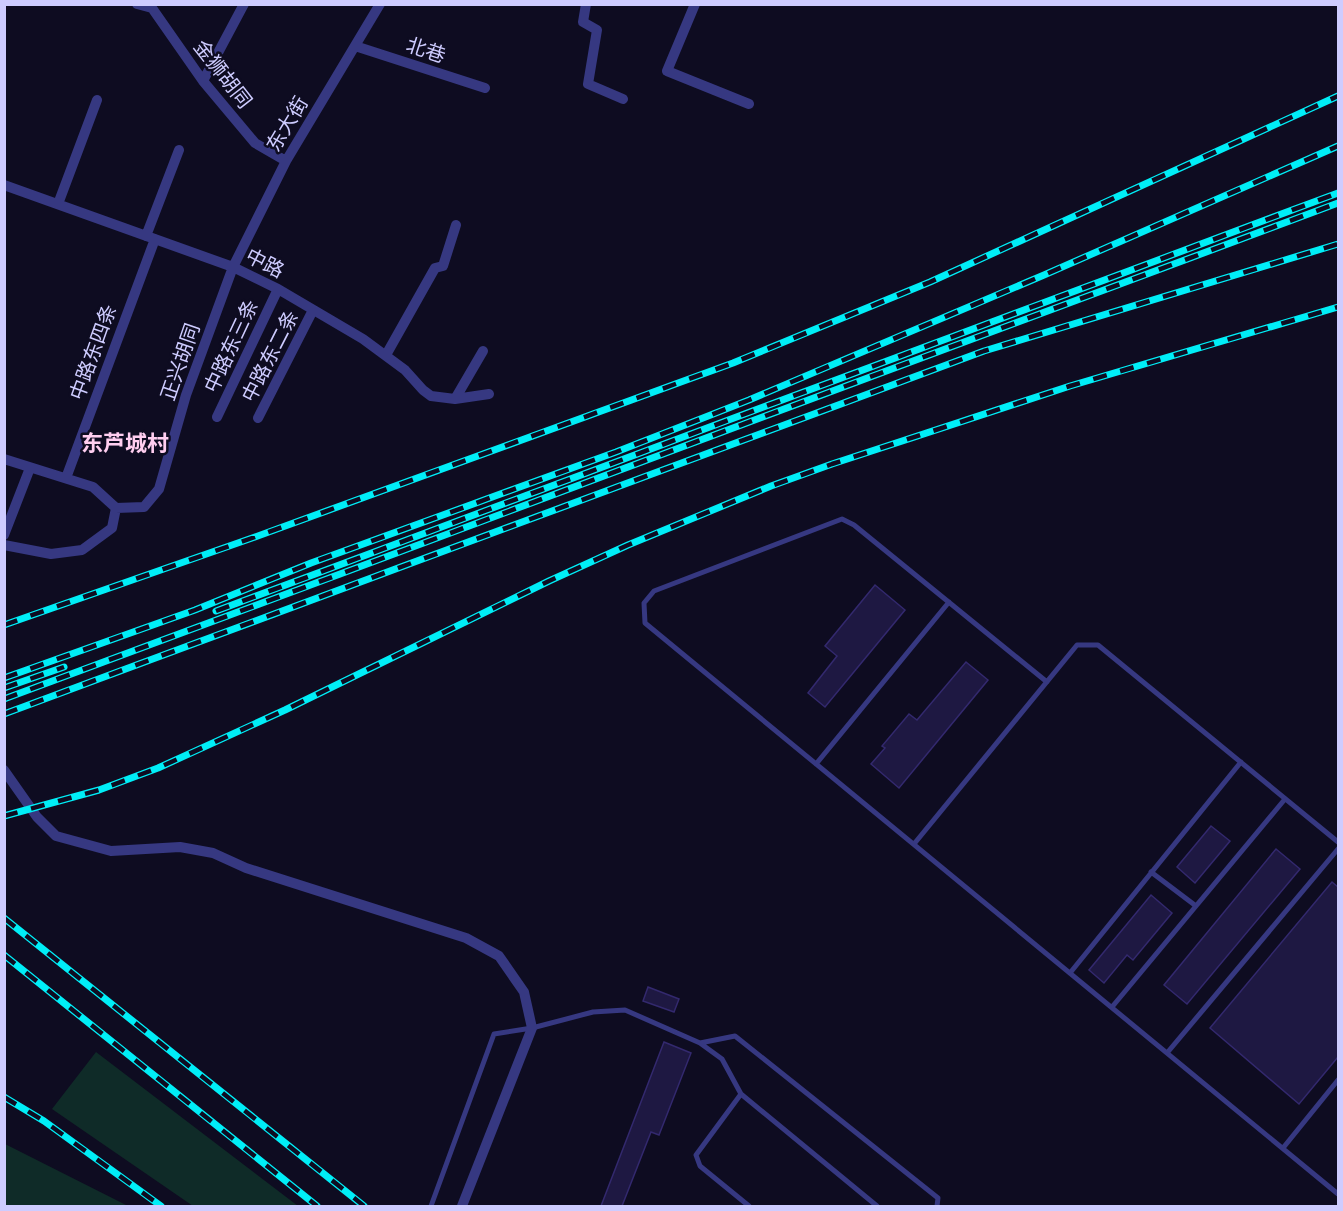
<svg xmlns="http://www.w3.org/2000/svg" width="1343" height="1211" viewBox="0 0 1343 1211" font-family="'Work Sans','Noto Sans SC',sans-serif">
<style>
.green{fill:#0f2b28}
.building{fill:#1e1842;stroke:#33296e;stroke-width:1.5}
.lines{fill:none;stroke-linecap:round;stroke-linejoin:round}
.lane{stroke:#363881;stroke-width:5}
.street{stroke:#363881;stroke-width:10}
.rail-casing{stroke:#00eef7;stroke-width:7}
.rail{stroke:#0e0c21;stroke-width:4.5;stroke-dasharray:14;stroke-linecap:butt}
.labels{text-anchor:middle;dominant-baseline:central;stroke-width:5;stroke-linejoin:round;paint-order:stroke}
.street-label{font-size:20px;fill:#ceccff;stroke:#0e0c21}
.quarter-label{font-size:22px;font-weight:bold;fill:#ffcef0;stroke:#0e0c21}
</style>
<rect width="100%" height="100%" fill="#0e0c21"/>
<path class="green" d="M96,1052L298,1206H193L52,1109Z
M5,1144L128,1206H5Z"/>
<path class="building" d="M875,585L905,610L825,707L808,693L837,656L825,646Z
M966,662L988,680L899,788L871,764L885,748L882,746L909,714L917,720Z
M1211,826L1230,841L1195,883L1177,867Z
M1276,849L1300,869L1187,1004L1164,985Z
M1332,882L1338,887V1057L1299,1104L1210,1028Z
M1151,895L1172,913L1133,960L1127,955L1104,983L1089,970Z
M648,987L679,999L674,1012L643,1001Z
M664,1042L691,1053L659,1135L651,1132L622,1206H601Z"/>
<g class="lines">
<path class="lane" d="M1047,682L854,525L842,519L654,591L644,603L645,623L1338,1194
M816,764L949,602
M914,844L1077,645H1098L1338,842
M1151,872L1196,906
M1070,973L1241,762
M1112,1007L1285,799
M700,1043L735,1036L938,1198L937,1206
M1167,1053L1338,849
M741,1094L696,1155L700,1166L749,1206
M1283,1148L1338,1080
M431,1206L494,1034L532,1028L593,1012L625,1010L700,1043L722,1059L741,1094L877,1206"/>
<path class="street" d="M137,4L152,8L203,81L255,143L286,161
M586,4L583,22L597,30L588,84L623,99
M695,4L667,71L749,104
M355,46L485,88
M203,81L244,4
M4,185L233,267L278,289L363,339L405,370L423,390L431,396L455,399L489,394
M58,204L97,100
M146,236L179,150
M386,355L435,268L443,266L456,225
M455,399L483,351
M217,417L278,289
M258,418L313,310
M4,459L93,487L116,508
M66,478L155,239
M116,508L144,507L159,489L186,395L233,267L286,161L380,4
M4,535L30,468
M4,545L51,554L82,550L112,528L116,508
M4,770L37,817L56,836L111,851L180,847L213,853L246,868L466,938L499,956L524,992L532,1028L462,1206"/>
<defs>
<path id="rail" d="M216,611L1338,193
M4,625L255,537L733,363L930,282L1338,96
M4,678L195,610L311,563L616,452L749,400L1044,275L1338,146
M4,688L64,667
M4,699L1338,203
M4,714L984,351L1338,244
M4,816L99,790L158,768L285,710L549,581L628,545L771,486L832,464L1070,386L1338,307
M4,918L364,1206
M4,955L317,1206
M4,1097L44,1121L161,1206"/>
</defs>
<use href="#rail" class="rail-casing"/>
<use href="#rail" class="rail"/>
</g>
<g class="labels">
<g class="street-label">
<text transform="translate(426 50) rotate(18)">北巷</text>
<text transform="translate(223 74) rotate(52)">金狮胡同</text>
<text transform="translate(287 124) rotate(-59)">东大街</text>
<text transform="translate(265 263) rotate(27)">中路</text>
<text transform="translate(231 346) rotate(-65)">中路东三条</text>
<text transform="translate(93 352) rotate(-70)">中路东四条</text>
<text transform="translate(270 356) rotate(-63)">中路东二条</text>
<text transform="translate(180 362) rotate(-71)">正兴胡同</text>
</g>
<g class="quarter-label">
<text x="125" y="443">东芦城村</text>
</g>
</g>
<rect width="1343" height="1211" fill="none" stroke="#ceccff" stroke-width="12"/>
</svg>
